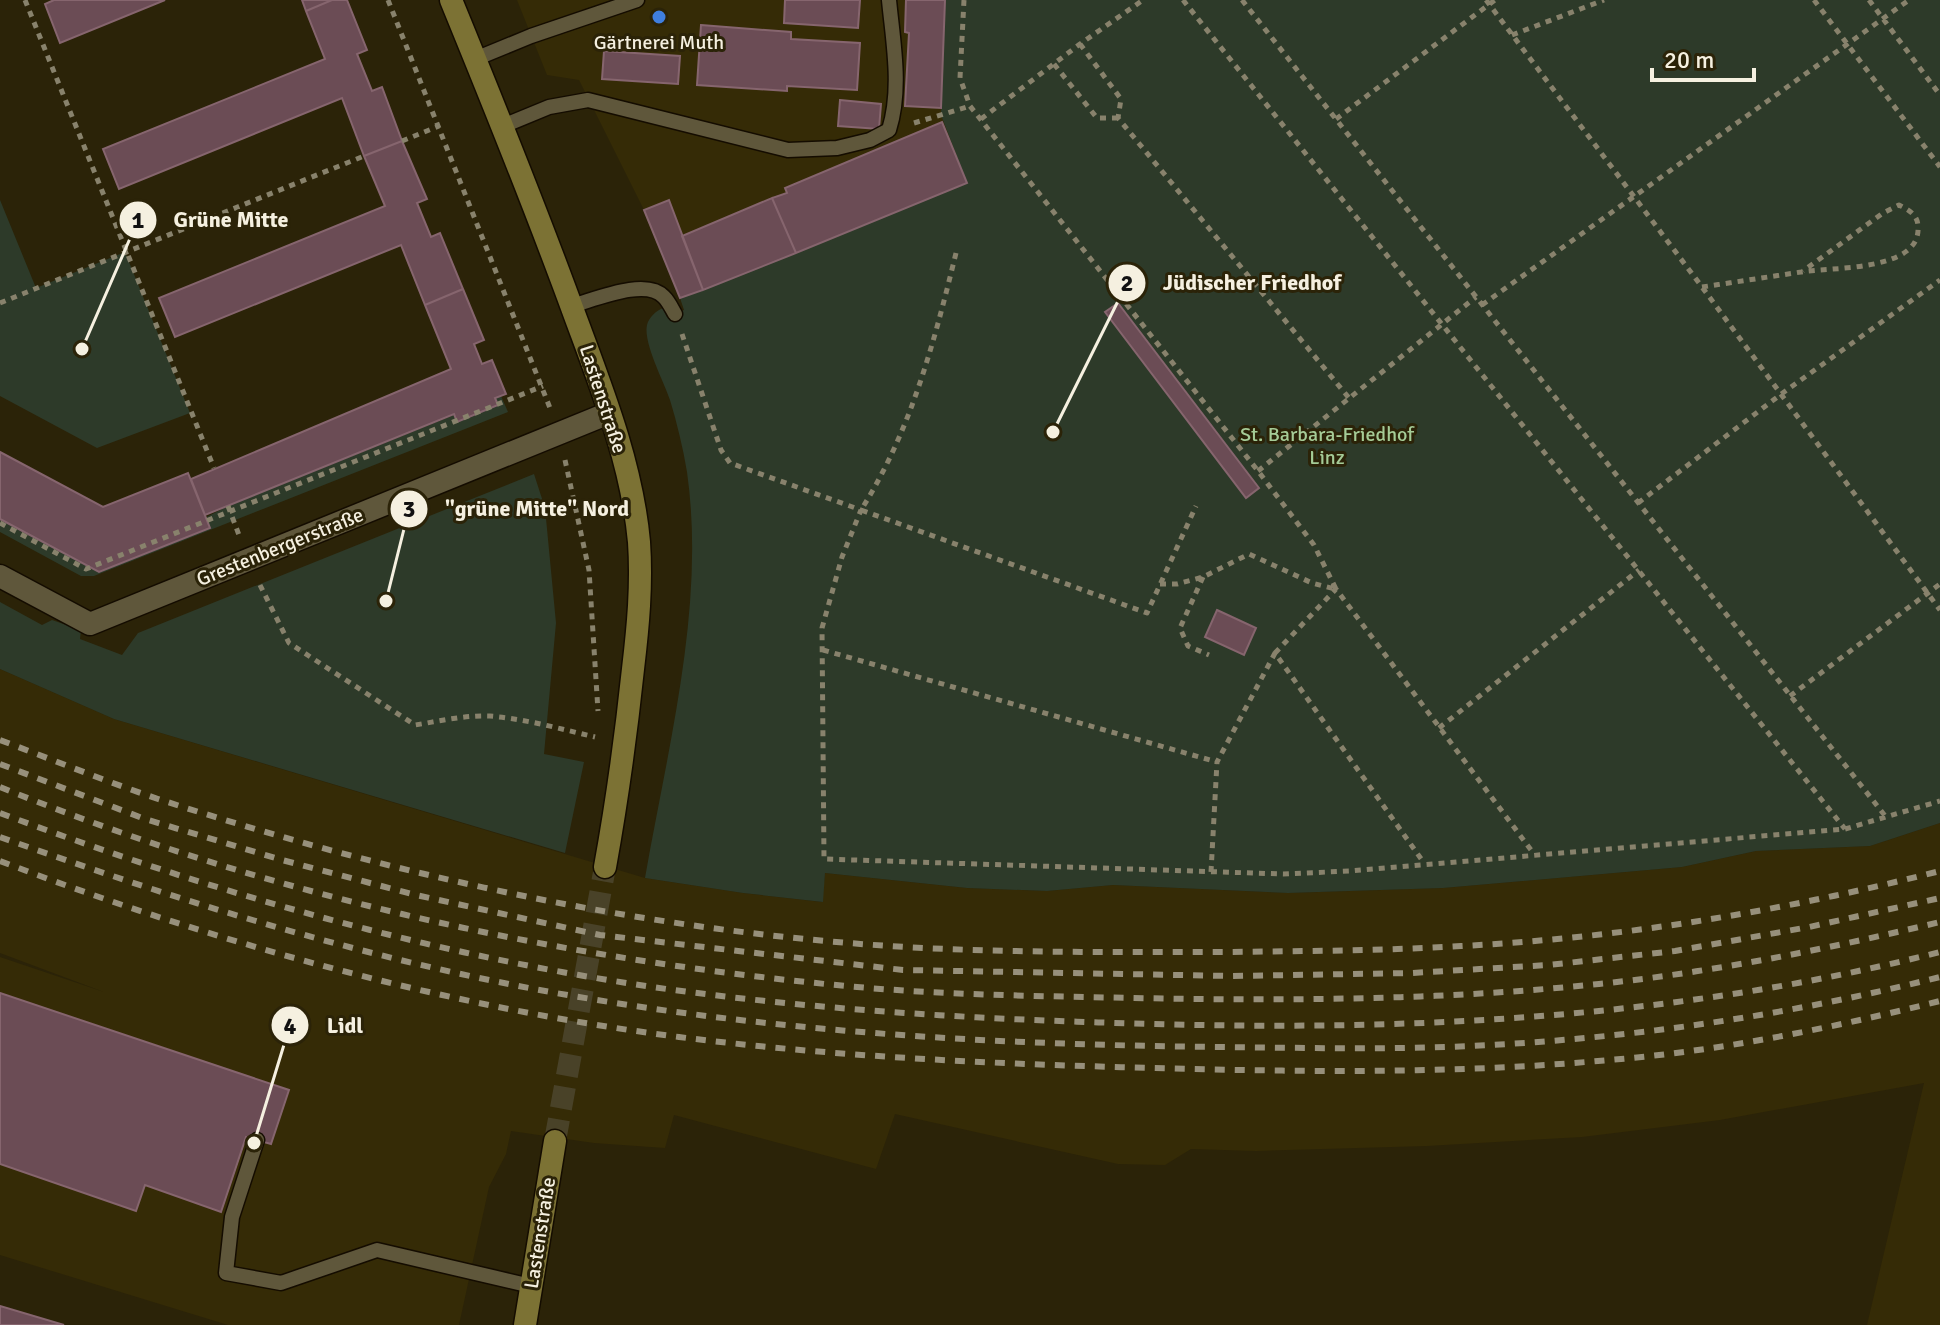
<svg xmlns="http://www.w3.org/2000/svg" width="1940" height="1325" viewBox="0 0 1940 1325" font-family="Signika,sans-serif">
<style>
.built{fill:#352b06}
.green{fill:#2d3a29}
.building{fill:#6b4c55;stroke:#86656e;stroke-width:2}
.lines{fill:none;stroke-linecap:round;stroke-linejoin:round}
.secondary-tunnel{stroke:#494228;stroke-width:22;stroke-dasharray:22 11;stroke-linecap:butt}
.service-casing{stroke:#140c00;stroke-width:17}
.minor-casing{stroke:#140c00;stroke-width:25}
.secondary-casing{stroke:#140c00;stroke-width:25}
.path{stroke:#88826c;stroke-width:5;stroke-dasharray:6 6;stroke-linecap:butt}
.service{stroke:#5f573b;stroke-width:14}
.minor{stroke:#5f573b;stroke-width:22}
.secondary{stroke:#7c7234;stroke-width:22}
.rail{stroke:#97907b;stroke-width:6;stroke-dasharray:10 10;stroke-linecap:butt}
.shop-dot{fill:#3f7fe0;stroke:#2b2308;stroke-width:3}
.labels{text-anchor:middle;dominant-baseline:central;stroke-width:6;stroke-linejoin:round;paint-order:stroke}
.poi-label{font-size:20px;fill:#f5f0e0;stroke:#2b2308}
.street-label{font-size:20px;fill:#f5f0e0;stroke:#2b2308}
.park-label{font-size:20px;fill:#a5cc97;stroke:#2b2308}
.leader{fill:none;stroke:#f5f0e0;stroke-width:3}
.callout-dot{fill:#f5f0e0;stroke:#2b2308;stroke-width:3}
.mark-label{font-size:24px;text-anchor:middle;font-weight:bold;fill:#111}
.callout-label{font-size:22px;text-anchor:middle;font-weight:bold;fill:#f5f0e0;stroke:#2b2308;stroke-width:6;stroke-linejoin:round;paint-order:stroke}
</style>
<rect width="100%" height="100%" fill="#2b2308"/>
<path class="built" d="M517,0H945L941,115L967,183L680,298L644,210L579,80L547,75Z
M0,669L114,719L645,878L743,893L822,902L825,873L967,888L1047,891L1113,885L1288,893L1443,888L1682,867L1756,851L1870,846L1940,823V1325H1867L1924,1083L1720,1120L1582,1137L1427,1146L1256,1151L1191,1149L1165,1165L1118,1164L895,1114L876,1169L674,1115L665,1148L594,1143L511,1131L506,1154L489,1187L459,1325H228L0,1255V957L104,992L0,953Z"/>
<path class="green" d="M945,0H1940V823L1870,846L1756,851L1682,867L1443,888L1288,893L1113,885L1047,891L967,888L825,873L823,902L743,893L645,878C668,746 706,605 687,472C683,448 677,423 670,400C664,382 643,343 647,325C649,317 656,311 663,308L667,317L684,310L680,298L967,183L941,115Z
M0,200L36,288L125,252L190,413L97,448L0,396Z
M501,396L508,412L94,576H81L0,532V519L99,572L228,506Z
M534,474L545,508L556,623L544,754L584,762L565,853L114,719L0,669V602L42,625L52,620L81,630L80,639L122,655L138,633Z"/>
<path class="building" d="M54,0H165L60,43L45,4Z
M302,0H332L306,11Z
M332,0H347L367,50L357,54L372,91L382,87L402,141L364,156L342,98L119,189L103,149L325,59L306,11Z
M785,0H860L858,28L784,23Z
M906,0H945L941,108L905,106L909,33L905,32Z
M701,25L791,32V39L860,43L857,90L787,86V91L697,85Z
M604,51L680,56L678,84L602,79Z
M840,100L881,104L879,129L838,126Z
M942,122L967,183L796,253L772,198L787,193L785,188Z
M402,141L427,199L417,203L431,237L440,233L463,289L425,305L401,245L175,337L159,298L385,206L364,156Z
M772,198L796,253L703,290L682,236Z
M669,200L703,290L680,298L644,210Z
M463,289L484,340L474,344L482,364L492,360L506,394L495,398L498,405L457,422L454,414L205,515L191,479L451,369L425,305Z
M1118,303L1259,488L1246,498L1105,312Z
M0,452L103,507L188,473L210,528L99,572L0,519Z
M1217,610L1256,628L1244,655L1205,637Z
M0,993L289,1090L271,1144L246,1137L221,1212L145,1185L136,1211L0,1164Z
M0,1306L64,1325H0Z"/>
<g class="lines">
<path class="secondary-tunnel" d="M555,1141L605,867"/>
<defs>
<path id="service" d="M475,59L531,36L637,0
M503,126L549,107L588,100L788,150L837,148L870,140L889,130C902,88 893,42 889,0
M571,306C594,300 646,277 664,297C669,302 672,309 675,314
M257,1140L232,1217L226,1273L281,1283L377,1250L531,1286"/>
<path id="minor" d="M0,576L90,624L609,413"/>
<path id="secondary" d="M451,0C494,105 536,209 575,316C602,389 632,464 639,542C642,585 638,627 633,669C626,735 617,801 605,867
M525,1325L555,1141"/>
</defs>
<use href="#service" class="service-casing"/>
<use href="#minor" class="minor-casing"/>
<use href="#secondary" class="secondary-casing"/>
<path class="path" d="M25,0L214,468
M388,0L550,408
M964,0L960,78L970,106L1258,471L1314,545L1336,589
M1183,0L1845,829
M1242,0L1886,817
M1486,0L1702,287L1940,610
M1814,0L1940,167
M1869,0L1940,95
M1512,35L1604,0
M1080,44L1121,99L1118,118L1349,398
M1054,64L1097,118H1118
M981,119L1080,44L1143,0
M1336,119L1495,0
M914,123L970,106
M402,141L439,126
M956,253C934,343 911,431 861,510L1147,613L1196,506
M1702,287C1735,282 1768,277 1801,272C1829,267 1921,272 1918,227C1918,215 1909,210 1899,205L1883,213L1803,271
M0,303L364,156
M1482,305L1909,0
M682,334L721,450L730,463L861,510L842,557L822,628L824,859L1283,874L1350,871L1845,829L1940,801
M565,460L589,570L598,711
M1258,471L1476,297
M1638,503L1780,395L1940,280
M228,506L239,535
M0,523L86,569L543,386
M1203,577L1180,628L1188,646L1209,655
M1160,584H1177L1203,577L1249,554L1312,583L1335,589
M260,585L289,643L415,725C440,721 465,715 490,716C526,719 561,729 595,737
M823,650L1217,762
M1275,653L1336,589L1534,854
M1790,696L1940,584
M1439,728L1639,570
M1211,872L1217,762L1275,653L1424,863"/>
<use href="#service" class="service"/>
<use href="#minor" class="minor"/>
<use href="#secondary" class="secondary"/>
<path class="rail" d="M0,740C53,760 105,781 158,799C399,877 652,932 905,947C1011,953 1117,952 1223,952C1302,951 1381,951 1461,946C1622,938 1783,911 1940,871
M0,764L145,819L282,860L416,895L600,935L903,970L1233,976L1412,973L1549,965L1675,951L1809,927L1940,898
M0,787C269,896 558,959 846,986C942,995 1038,996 1133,998C1289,1001 1444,1000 1599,984C1714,972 1827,949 1940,922
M0,813C222,896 453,961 689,992C843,1012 998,1020 1153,1024C1421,1031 1680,1018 1940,952
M0,837C193,906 389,966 591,999C800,1034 1011,1045 1223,1047C1312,1048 1401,1050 1490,1045C1642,1037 1793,1014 1940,977
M0,861C218,944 448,1007 679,1037C837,1057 995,1064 1153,1068C1305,1072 1457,1074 1609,1060C1720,1051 1832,1028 1940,1001"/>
</g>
<circle class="shop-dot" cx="659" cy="17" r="8"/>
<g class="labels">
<g class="poi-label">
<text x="659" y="42">Gärtnerei Muth</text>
</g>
<g class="street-label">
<text transform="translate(603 399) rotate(72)">Lastenstraße</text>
<text transform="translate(280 547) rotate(-22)">Grestenbergerstraße</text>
<text transform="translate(540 1233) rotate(-81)">Lastenstraße</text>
</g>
<g class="park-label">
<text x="1327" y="434">St. Barbara-Friedhof<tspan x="1327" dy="23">Linz</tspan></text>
</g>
</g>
<path class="leader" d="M82 349L138 220M1053 432L1127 283M386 601L409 509M254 1143L290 1025"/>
<g class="callout-dot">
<circle cx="82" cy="349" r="8"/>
<circle cx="1053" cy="432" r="8"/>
<circle cx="386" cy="601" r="8"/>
<circle cx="254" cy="1143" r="8"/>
<circle cx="138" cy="220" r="20"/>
<circle cx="1127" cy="283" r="20"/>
<circle cx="409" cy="509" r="20"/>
<circle cx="290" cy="1025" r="20"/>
</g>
<g class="mark-label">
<text x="138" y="228">1</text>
<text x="1127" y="291">2</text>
<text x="409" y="517">3</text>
<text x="290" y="1034">4</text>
</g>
<g class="callout-label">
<text x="231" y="227">Grüne Mitte</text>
<text x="1252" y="290">Jüdischer Friedhof</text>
<text x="537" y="516">"grüne Mitte" Nord</text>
<text x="345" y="1033">Lidl</text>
</g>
<path d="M1652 68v12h102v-12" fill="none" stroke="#f5f0e0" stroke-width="4"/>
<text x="1664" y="68" font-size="24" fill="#f5f0e0" stroke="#2b2308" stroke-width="6" paint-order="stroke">20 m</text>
</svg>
